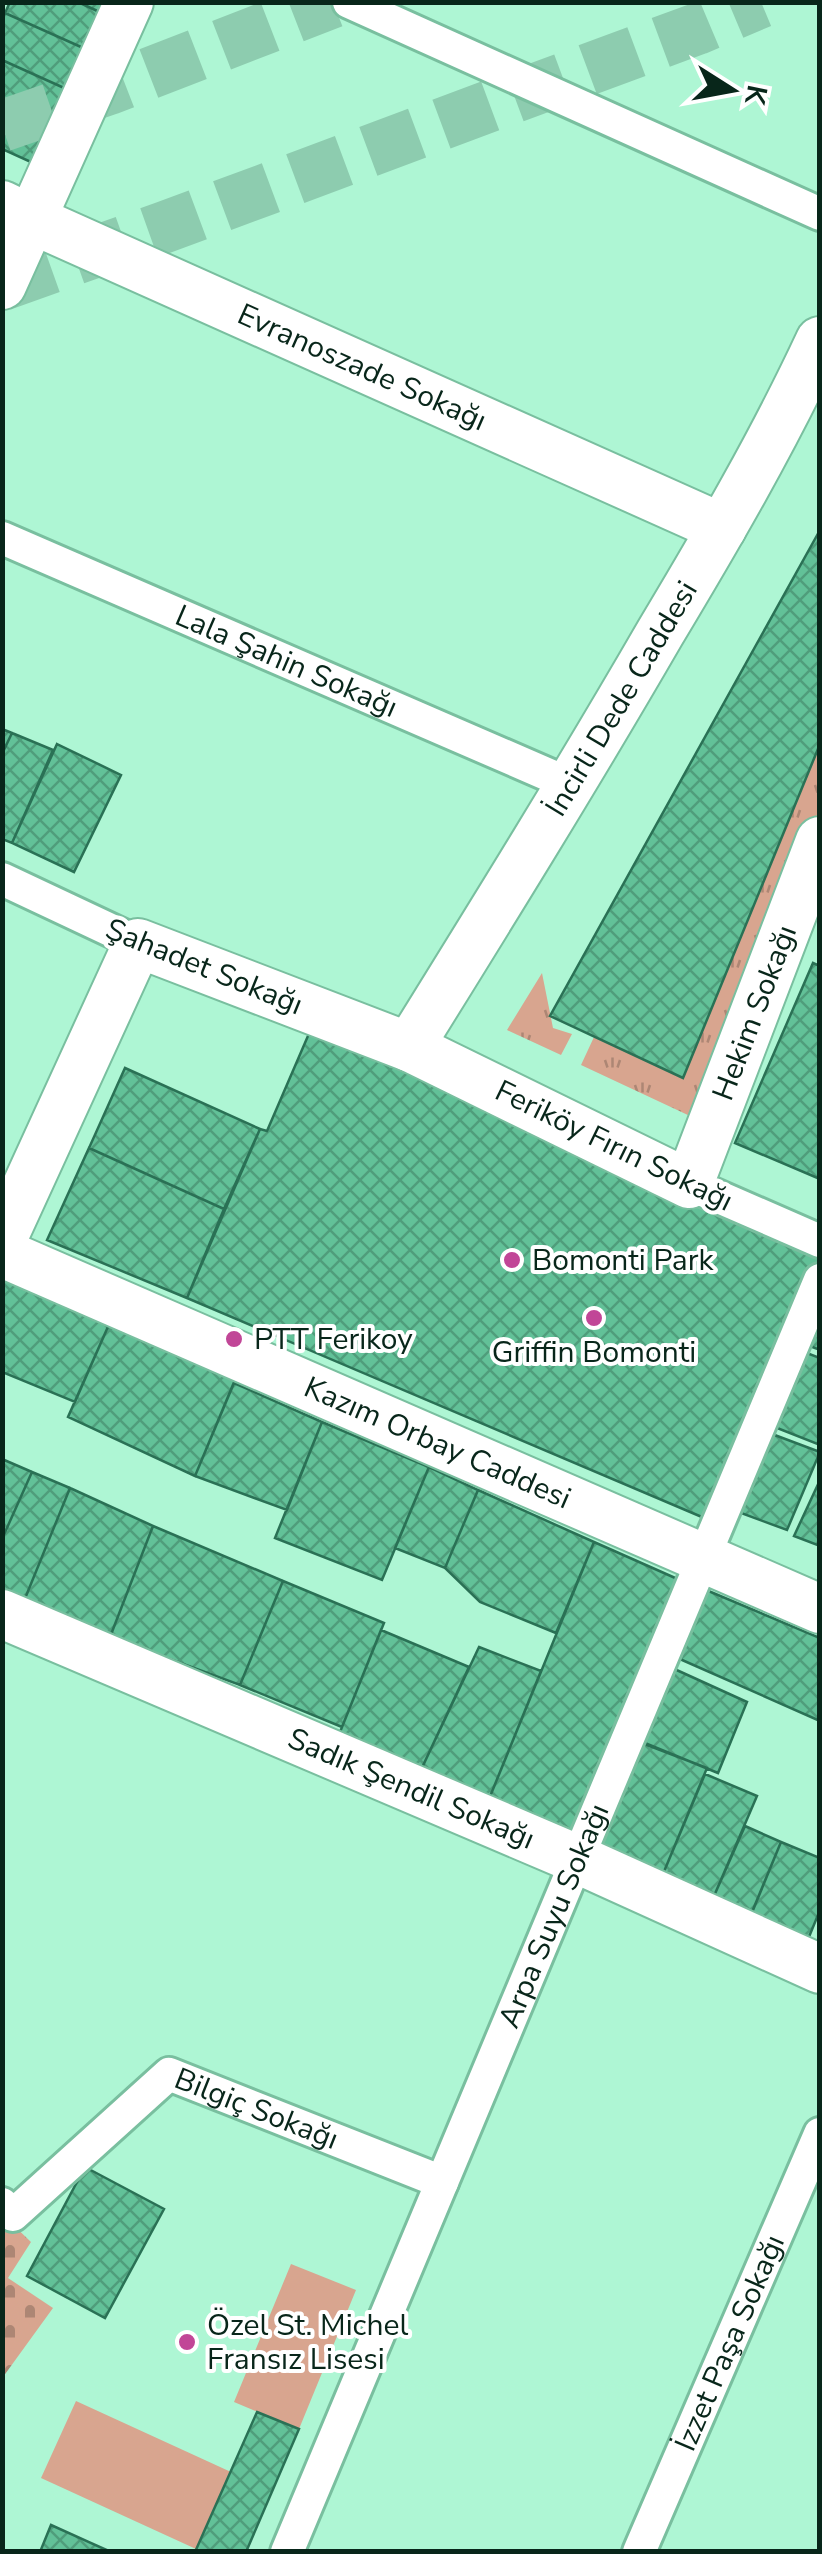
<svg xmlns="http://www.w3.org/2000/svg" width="822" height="2554" viewBox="0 0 822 2554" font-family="'Nunito Sans',sans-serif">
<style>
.grass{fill:url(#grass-tufts)}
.cemetery{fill:url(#cemetery-stones)}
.pitch{fill:#d8a58f}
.building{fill:url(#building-cross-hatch);stroke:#2a7155;stroke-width:2.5}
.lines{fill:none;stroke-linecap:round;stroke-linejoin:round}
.primary-tunnel{stroke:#8dccaf;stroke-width:52;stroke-dasharray:52 26;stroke-linecap:butt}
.street-casing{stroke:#79bf9f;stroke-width:38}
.secondary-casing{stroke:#79bf9f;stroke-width:52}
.street{stroke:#fff;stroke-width:32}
.secondary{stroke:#fff;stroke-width:48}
.poi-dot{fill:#c14697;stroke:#fff;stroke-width:4}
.labels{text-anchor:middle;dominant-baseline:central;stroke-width:8;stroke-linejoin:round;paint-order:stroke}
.street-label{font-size:30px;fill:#08261a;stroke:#fff}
.poi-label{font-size:30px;fill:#08261a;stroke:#fff;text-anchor:start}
</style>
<defs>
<pattern id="grass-tufts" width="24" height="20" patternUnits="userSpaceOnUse" patternTransform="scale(2.5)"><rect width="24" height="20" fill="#d8a58f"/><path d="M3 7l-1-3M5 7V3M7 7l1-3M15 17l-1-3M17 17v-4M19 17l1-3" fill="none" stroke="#ad8674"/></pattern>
<pattern id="cemetery-stones" width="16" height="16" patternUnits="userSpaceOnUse" patternTransform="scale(2.5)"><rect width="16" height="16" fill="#d8a58f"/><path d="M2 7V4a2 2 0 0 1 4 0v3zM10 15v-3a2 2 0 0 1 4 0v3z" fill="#ad8674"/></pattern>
<pattern id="building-cross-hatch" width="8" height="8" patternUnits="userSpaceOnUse" patternTransform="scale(2.5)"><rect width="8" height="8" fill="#62c198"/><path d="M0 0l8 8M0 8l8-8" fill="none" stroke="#4f9d7b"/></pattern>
</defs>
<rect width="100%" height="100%" fill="#aef6d4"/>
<path class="grass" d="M819,744V810L690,1116L581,1065L594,1037L683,1078Z
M542,973L553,1028L572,1034L561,1055L507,1030Z"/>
<path class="cemetery" d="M3,2215L31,2242L8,2278L53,2308L3,2377Z"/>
<path class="pitch" d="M291,2264L356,2290L299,2429L234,2402Z
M76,2401L231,2472L196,2549L41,2478Z"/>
<path class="building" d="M10,2H78L106,15L90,51L5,13Z
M78,2H111L106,15Z
M5,13L90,51L73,92L2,60V19Z
M2,60L73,92L61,125L2,99Z
M2,99L61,125L42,167L2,149Z
M820,530V744L683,1078L550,1016Z
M2,729L12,733L2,754Z
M12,733L53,750L12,843L2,839V754Z
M57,744L121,775L74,872L12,843Z
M813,963L820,966V1179L735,1143Z
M317,1015L820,1246V1274L716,1523L187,1298L260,1129L267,1131Z
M125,1068L260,1129L224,1209L89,1148Z
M89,1148L224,1209L187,1298L47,1240Z
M2,1272L111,1320L75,1402L2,1372Z
M820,1315V1350L807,1345Z
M111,1320L237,1375L195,1476L68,1417Z
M799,1350L820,1358V1445L767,1424Z
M234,1383L322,1422L287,1510L195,1476Z
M322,1422L429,1467L382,1580L275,1538Z
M764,1431L820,1452L787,1530L733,1510Z
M2,1459L32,1472L2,1539Z
M429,1467L478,1490L445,1568L395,1548Z
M32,1472L70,1488L24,1601L2,1593V1539Z
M820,1480V1546L794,1536Z
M70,1488L153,1526L110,1637L24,1601Z
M478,1490L594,1542L556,1633L480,1602L445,1568Z
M153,1526L283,1581L240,1685L110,1637Z
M594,1542L682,1581L578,1835L489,1799Z
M283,1581L384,1623L342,1727L240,1685Z
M699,1587L820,1638V1721L673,1656Z
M381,1630L469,1667L420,1772L338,1737Z
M479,1647L541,1671L489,1799L420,1772Z
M670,1667L747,1702L718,1773L640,1741Z
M634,1740L707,1768L663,1874L592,1847Z
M705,1774L757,1796L714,1896L663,1874Z
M745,1826L781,1842L752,1912L714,1896Z
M781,1842L820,1858V1910L809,1937L751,1915Z
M85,2167L164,2209L105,2318L27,2276Z
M257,2412L299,2429L246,2552H195Z
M51,2525L111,2552H40Z"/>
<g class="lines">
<path class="primary-tunnel" d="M2,126L109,89L333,2
M2,285L165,227L697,29L761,2"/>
<defs>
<g id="street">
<path d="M349,2L820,214"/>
<path id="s1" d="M2,538L572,785"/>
<path d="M2,879L138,943"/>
<path d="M689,1184L820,1241"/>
<path id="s2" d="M2,2204L13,2215L169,2074L442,2182"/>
<path id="s3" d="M287,2552L820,1280"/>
<path id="s4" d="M639,2552L820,2134"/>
</g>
<g id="secondary">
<path id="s5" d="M2,205L33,220L722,528"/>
<path d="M2,285L129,2"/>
<path id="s6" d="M409,1047C494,910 579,773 660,633C717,538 773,442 820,341"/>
<path id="s7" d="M2,1240L138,943L409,1047L689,1184L820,841"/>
<path id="s8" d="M2,1253L820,1609"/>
<path id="s9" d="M2,1614L577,1859L820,1969"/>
</g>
</defs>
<use href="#street" class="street-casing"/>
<use href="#secondary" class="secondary-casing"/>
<use href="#street" class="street"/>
<use href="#secondary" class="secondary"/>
</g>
<g class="poi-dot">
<circle cx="512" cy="1260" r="10"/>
<circle cx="594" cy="1318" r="10"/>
<circle cx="234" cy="1339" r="10"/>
<circle cx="187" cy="2342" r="10"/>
</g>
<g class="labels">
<g class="street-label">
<text stroke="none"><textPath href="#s5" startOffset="395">Evranoszade Sokağı</textPath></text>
<text stroke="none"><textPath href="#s1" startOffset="310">Lala Şahin Sokağı</textPath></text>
<text stroke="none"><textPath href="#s6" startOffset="408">İncirli Dede Caddesi</textPath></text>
<text transform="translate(204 967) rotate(22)">Şahadet Sokağı</text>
<text stroke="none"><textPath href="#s7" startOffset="1112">Hekim Sokağı</textPath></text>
<text transform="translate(614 1146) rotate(26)">Feriköy Fırın Sokağı</text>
<text stroke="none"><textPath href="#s8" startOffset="475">Kazım Orbay Caddesi</textPath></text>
<text stroke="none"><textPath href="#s9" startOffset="445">Sadık Şendil Sokağı</textPath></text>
<text stroke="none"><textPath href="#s3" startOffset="690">Arpa Suyu Sokağı</textPath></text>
<text stroke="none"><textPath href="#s2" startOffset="320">Bilgiç Sokağı</textPath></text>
<text stroke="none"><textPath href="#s4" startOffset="228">İzzet Paşa Sokağı</textPath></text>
</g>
<g class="poi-label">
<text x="532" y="1260">Bomonti Park</text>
<text x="254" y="1339">PTT Ferikoy</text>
<text x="594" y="1352" text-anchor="middle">Griffin Bomonti</text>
<text x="207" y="2325">Özel St. Michel<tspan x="207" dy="34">Fransız Lisesi</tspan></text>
</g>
</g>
<rect width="822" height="2554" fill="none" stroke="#08261a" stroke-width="10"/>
<g transform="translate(732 90) rotate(101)" stroke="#ffffff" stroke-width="8" paint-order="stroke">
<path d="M0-8L18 38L0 25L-18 38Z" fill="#08261a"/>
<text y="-15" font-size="28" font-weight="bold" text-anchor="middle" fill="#08261a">K</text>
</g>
</svg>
